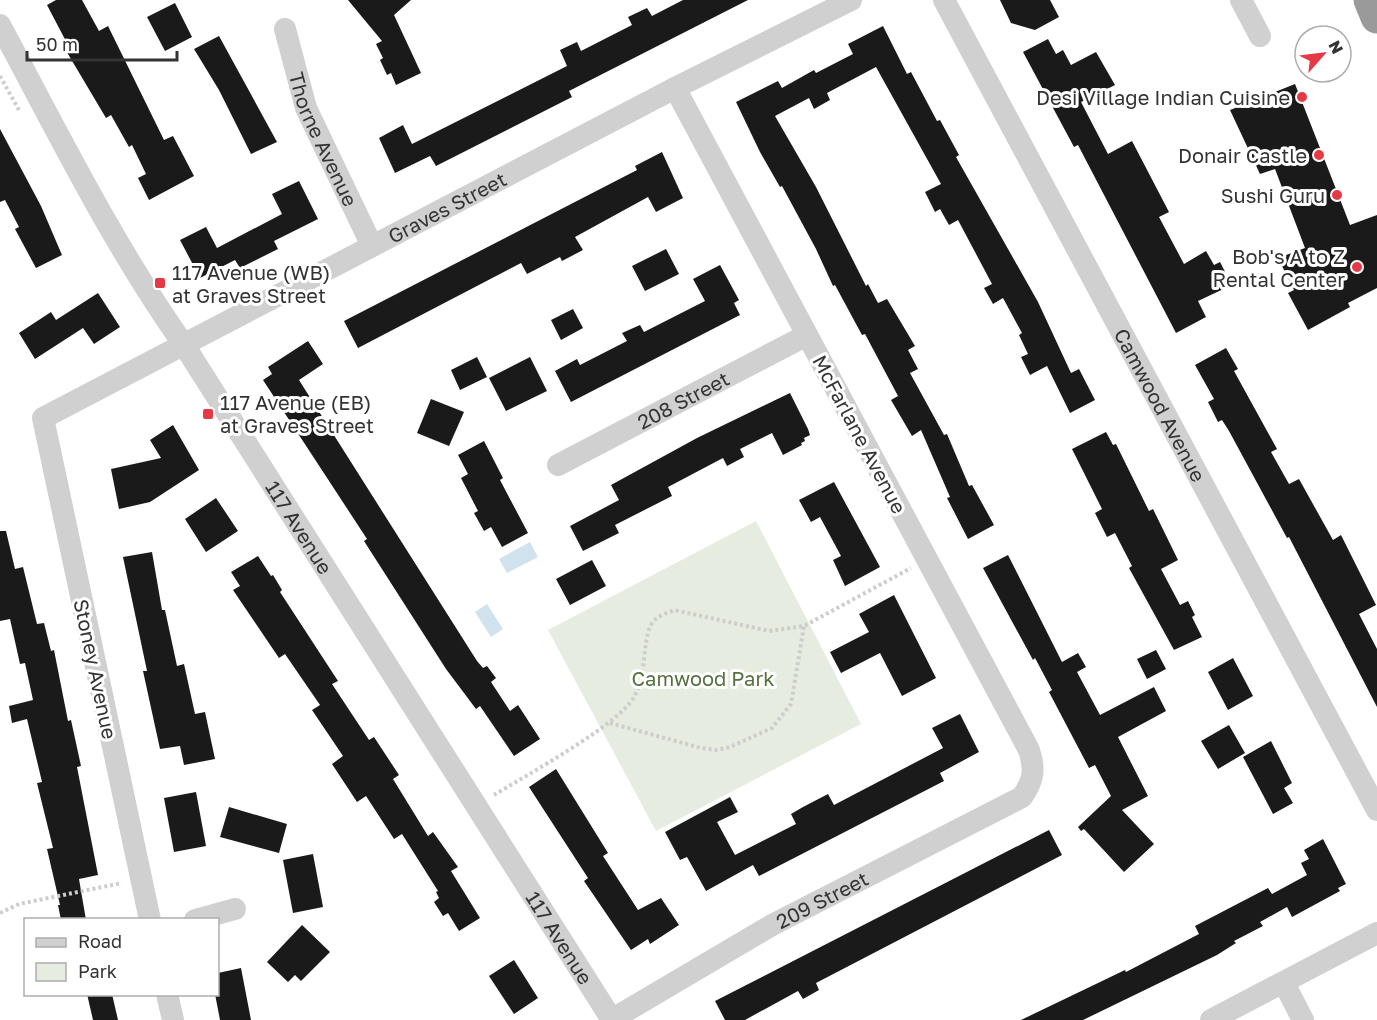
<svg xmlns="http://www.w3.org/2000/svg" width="1377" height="1020" viewBox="0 0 1377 1020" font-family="'Golos Text',sans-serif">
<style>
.green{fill:#e6ecdf}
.water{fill:#cfe2ee}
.building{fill:#1a1a1a}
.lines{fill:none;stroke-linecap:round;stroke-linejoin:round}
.path{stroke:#cdcdcd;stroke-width:4;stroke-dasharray:3 3;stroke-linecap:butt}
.minor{stroke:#d0d0d0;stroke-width:22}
.highway{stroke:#9a9a9a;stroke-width:33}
.poi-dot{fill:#e63946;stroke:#fff;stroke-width:2}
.labels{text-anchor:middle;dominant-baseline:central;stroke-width:6;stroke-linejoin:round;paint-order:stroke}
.poi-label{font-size:20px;fill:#333;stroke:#fff;text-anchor:end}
.street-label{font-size:20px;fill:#333;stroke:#fff}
.park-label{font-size:20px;fill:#56703f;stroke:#fff}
</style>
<rect width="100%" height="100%" fill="#fff"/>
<path class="green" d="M756,521L861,724L656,831L548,630Z"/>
<path class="water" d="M530,542L538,557L507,573L499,559Z
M487,604L503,629L491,637L475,612Z"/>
<path class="building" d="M56,0H82L99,31L108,26L164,140L173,136L194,176L149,200L138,178L146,174L132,145L129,147L111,115L106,118L65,49L69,47L47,5Z
M348,0H411L394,15L421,73L396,85L391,73L387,75L380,60L383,58L376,44L382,41Z
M683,0H748L569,91L572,97L436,166L430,156L395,173L379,138L403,125L412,144L567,66L560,50L577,42L581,51L632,25L628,17L647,8L652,16Z
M1000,0H1050L1059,17L1035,30L1011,23Z
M175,3L192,37L165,51L147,17Z
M883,26L907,74L911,72L937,121L940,120L959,155L956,157L1038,302L1071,373L1079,369L1095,400L1070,413L1047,366L1030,375L1021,357L1028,354L1019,335L1022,333L1003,298L993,304L984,288L992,284L958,220L949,225L940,209L935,212L925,192L941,184L876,67L827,93L830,100L814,109L809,98L775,116L816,187L866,286L868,284L878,303L887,299L915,346L908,350L918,369L910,373L944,435L947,434L969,486L972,485L994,525L968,539L947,498L950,497L921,430L912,436L891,400L898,396L865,334L862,335L835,285L833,286L816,249L782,186L780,187L760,152L736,102L778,81L782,88L814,70L816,73L853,54L848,44Z
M219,36L277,142L251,154L219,90L194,49Z
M1048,39L1056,54L1063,50L1071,65L1096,52L1115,85L1081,102L1108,154L1132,141L1169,212L1159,217L1184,264L1206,251L1214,265L1220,262L1232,285L1198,301L1206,317L1176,333L1078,145L1074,147L1023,52Z
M1295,84L1350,225L1377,215V288L1348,303L1350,307L1308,330L1288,293L1294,290L1278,258L1305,248L1275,169L1260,174L1230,110Z
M0,129L41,206L62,255L36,268L15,229L19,227L5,200L0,202Z
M662,152L683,198L656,212L648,197L575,237L583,250L562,261L560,257L527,274L521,263L358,348L344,321L637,170L635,166Z
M299,181L318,219L274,241L278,249L240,268L235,260L200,278L180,240L206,227L217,248L282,214L272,194Z
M666,249L679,274L645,291L632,266Z
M720,265L739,300L734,303L740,315L571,402L555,371L577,359L580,365L627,341L622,333L640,325L644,332L705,301L693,279Z
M98,293L120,327L94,344L83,328L35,359L19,333L51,312L56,320Z
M573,309L583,328L561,340L551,320Z
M308,341L323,364L299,380L477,661L483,668L487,666L496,678L491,682L510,711L518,705L540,739L514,756L480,706L476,709L446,669L364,541L367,539L263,380L272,374L268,367Z
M1226,348L1238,369L1234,371L1277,449L1271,452L1289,484L1299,479L1333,540L1341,535L1376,605L1359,614L1377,649V707L1289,537L1287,538L1229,431L1222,420L1218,422L1208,402L1214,399L1195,365Z
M477,357L487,377L460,390L451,370Z
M530,357L547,391L506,411L489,378Z
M790,393L808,429L810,435L804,438L805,441L801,443L802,445L783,455L772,433L740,449L744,457L727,466L723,458L668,487L672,496L615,525L619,533L583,551L570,526L619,500L611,485L697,438Z
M431,399L464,412L449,446L417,433Z
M173,425L199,470L150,502L119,509L111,469L161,458L150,440Z
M1106,432L1113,445L1116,444L1149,511L1153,509L1178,560L1161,569L1180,605L1188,601L1195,615L1192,617L1202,637L1174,650L1129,568L1132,566L1115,533L1107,537L1095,513L1102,509L1072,449Z
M484,441L503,478L500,480L528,533L502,547L491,527L484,531L474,513L478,511L461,478L468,474L458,455Z
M834,482L880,567L845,586L833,560L841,556L820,517L811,522L799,500Z
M216,498L238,531L206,552L185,519Z
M0,531H6L15,569L23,567L37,624L44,623L51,651L54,650L68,721L71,720L81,766L77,767L98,875L79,879L86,920H61L58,905H60L47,849L53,848L37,783L42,782L27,719L12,723L9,706L33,700L25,663L20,664L10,619L0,621Z
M152,552L162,610H165L177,666L184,664L195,714L205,712L215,759L184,765L180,746L160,749L143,671H147L123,557Z
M1008,555L1062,662L1078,653L1086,667L1077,672L1100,715L1154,687L1166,711L1118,737L1148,796L1122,810L1154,844L1124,872L1084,829L1081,831L1078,827L1111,796L1095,765L1089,768L1049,692L1052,690L1035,658L1033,660L983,568Z
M258,556L271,576L273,575L282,590L280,592L338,681L332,684L369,740L374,737L399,775L393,779L428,836L433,832L458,867L451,871L480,918L459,931L448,913L443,916L434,902L439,898L436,892L438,891L402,834L394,839L366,796L357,802L332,764L343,756L312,710L320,705L285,654L279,658L233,590L240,586L231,572Z
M592,560L606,586L570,605L556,579Z
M894,595L936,678L902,696L880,653L841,673L830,652L869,632L859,614Z
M1156,650L1166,669L1147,679L1137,659Z
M1233,658L1253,696L1228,710L1208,672Z
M960,714L979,752L940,773L944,781L759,876L753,865L706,891L687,857L680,860L665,832L730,797L738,812L717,822L735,855L796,824L791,814L803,807L828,794L834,805L943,748L932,728Z
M1229,725L1245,753L1218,769L1201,741Z
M1271,741L1292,783L1284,788L1293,803L1273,814L1243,757Z
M556,769L608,853L603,856L638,910L661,898L679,925L650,944L648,939L631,950L584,881L588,878L529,787Z
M196,792L206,846L174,852L164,798Z
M229,807L287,824L279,853L220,837Z
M1049,830L1062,855L816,983L819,990L803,999L798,991L745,1020H725L715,1001Z
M1323,839L1346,884L1338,888L1340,891L1292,917L1287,907L1260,922L1263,926L1234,941L1236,943L1217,955L1083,1020H1021L1125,970L1126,972L1199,934L1195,926L1268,888L1272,894L1307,875L1301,863L1309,859L1304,850Z
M313,854L323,907L293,913L283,860Z
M302,925L330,952L301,981L295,975L288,982L267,962Z
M514,960L538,998L514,1014L489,976Z
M241,968L251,1020H220L215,994H218V973Z
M87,994H112L118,1020H93Z"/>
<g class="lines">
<path class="path" d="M0,76L20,112
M610,723L701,748L717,750L730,747L772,728L791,704L804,626
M494,795C525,776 620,724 634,697C647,674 642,643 651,625C656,616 665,614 674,610L769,631L804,626L911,568
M0,913L19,904L122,883"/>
<g class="minor">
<path id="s1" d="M944,0L1377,810"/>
<path d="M1241,0L1260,36"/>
<path id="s2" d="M0,25C58,133 113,245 184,345L612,1020"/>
<path id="s3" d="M285,29L306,108L372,246"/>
<path id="s4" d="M558,465L807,335"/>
<path id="s5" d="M150,920L43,418L675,88L851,0"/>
<path d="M195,920L235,909"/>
<path d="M1284,983L1303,1020"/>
<path d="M167,994L173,1020"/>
<path id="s6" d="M611,1020L772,925L1022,797C1034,780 1035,769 1029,750L675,88"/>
<path d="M1211,1020L1377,933"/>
</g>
<path class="highway" d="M1370,0L1377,17"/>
</g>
<g class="poi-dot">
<circle cx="1302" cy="97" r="6"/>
<circle cx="1319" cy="155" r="6"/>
<circle cx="1337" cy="195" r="6"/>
<circle cx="1357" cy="267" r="6"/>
<rect x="154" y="277" width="12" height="12" rx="3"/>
<rect x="202" y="408" width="12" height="12" rx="3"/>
</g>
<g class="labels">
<g class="poi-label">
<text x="1290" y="97">Desi Village Indian Cuisine</text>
<text x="1307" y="155">Donair Castle</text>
<text x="1325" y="195">Sushi Guru</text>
<text x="1345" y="256">Bob's A to Z<tspan x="1345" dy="23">Rental Center</tspan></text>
<text x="172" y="272" text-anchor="start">117 Avenue (WB)<tspan x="172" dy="23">at Graves Street</tspan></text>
<text x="220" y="402" text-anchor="start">117 Avenue (EB)<tspan x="220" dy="23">at Graves Street</tspan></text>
</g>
<g class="street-label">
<text stroke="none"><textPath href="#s3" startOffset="117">Thorne Avenue</textPath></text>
<text stroke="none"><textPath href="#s5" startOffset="969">Graves Street</textPath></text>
<text stroke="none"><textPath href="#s4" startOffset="141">208 Street</textPath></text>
<text stroke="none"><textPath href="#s1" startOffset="459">Camwood Avenue</textPath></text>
<text transform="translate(860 434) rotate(62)">McFarlane Avenue</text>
<text stroke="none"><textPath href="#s2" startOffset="585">117 Avenue</textPath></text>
<text transform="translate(96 669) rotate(78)">Stoney Avenue</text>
<text stroke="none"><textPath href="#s6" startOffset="243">209 Street</textPath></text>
<text stroke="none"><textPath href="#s2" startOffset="1071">117 Avenue</textPath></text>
</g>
<g class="park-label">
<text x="703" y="678">Camwood Park</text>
</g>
</g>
<rect x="24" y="918" width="195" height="78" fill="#ffffff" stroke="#adadad" stroke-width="1.5"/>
<rect x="36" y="938" width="30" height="9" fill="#d0d0d0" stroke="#adadad" stroke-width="1.5"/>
<text x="78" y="948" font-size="18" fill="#333333">Road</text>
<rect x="36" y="963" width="30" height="18" fill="#e6ecdf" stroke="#adadad" stroke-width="1.5"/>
<text x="78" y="978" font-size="18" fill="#333333">Park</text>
<g transform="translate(1323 54) rotate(62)"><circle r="28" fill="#ffffff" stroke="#adadad" stroke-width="1.5"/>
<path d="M0-4.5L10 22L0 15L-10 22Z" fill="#e63946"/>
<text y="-9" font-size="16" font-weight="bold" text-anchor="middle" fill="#333333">N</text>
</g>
<path d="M27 51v9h150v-9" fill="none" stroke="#333333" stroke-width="3"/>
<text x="36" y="51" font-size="18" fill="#333333" stroke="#ffffff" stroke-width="4.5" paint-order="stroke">50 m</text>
</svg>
